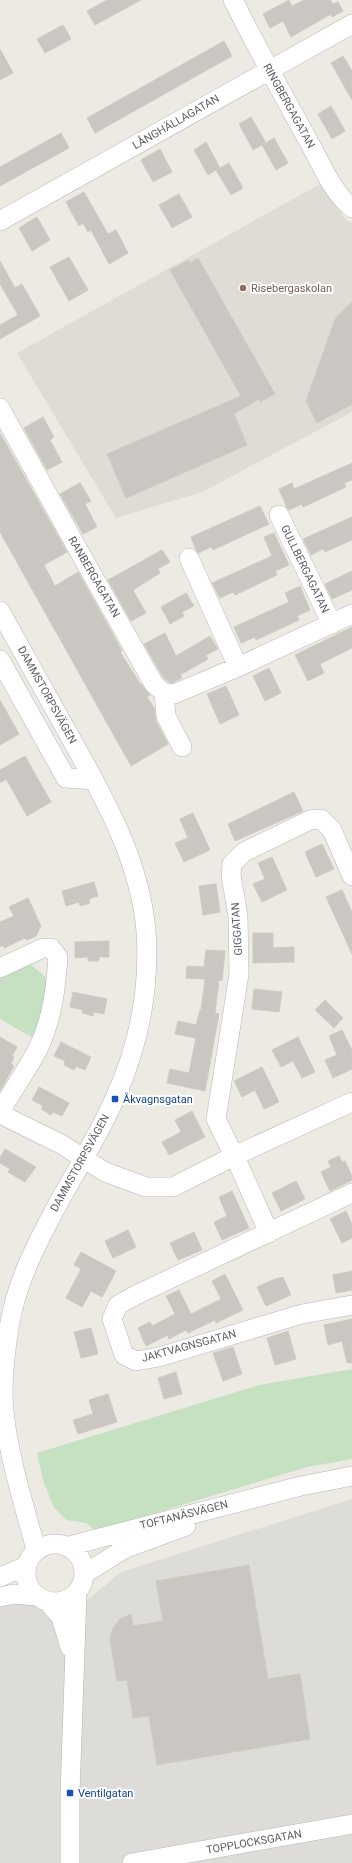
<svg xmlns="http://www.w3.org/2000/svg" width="352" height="1863" viewBox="0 0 352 1863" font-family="Roboto,sans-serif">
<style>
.industrial{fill:#dedcd8}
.education{fill:#dfdbd5}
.green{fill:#c5e1c2}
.building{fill:#cac7c2;stroke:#d0cbc2}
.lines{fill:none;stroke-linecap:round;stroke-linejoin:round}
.minor-casing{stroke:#b4b6b9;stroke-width:20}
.minor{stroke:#fff;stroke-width:19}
.education-dot{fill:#8d6e63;stroke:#fff;stroke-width:1.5}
.transit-dot{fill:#1a4fb4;stroke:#fff;stroke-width:1.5}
.labels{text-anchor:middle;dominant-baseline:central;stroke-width:4;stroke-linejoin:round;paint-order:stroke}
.street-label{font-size:11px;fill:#5b5f62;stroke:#fff}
.education-label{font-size:11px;fill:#785e54;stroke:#fff;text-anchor:start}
.transit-label{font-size:11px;fill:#164399;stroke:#fff;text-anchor:start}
</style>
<rect width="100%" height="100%" fill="#eceae3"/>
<path class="industrial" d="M352,1499V1863H0V1593L73,1612L121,1572Z"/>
<path class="education" d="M320,184L346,220L352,223V412L202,492L116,518L17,353Z"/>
<path class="green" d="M30,964L49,980L35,1039L0,1019V978Z
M352,1369V1459L307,1467L106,1528L94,1529L86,1523L66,1520L53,1506L43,1480L37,1453L259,1385Z"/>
<path class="building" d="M107,0H141L95,25L87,11Z
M289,0L292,6L304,0H330L333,4L338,2L343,11L332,17L331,14L291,37L283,21L270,28L263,14Z
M63,25L71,39L45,53L37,39Z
M224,41L232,56L95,133L87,118Z
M0,49L13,73L0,80Z
M343,56L352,71V100L331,63Z
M331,106L345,131L332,139L318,114Z
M251,117L266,143L274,138L288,163L276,170L262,145L253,150L239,124Z
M61,133L69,148L0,186V167Z
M206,142L220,168L229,163L243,188L231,195L216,170L208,175L194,150Z
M160,149L172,172L153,182L141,160Z
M84,192L108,234L116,230L128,253L109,264L91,230L88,232L83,223L79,226L66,202Z
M179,194L192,217L172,228L159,205Z
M37,217L50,240L32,251L19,228Z
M69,257L88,290L69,301L50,267Z
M198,258L275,394L260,402L259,399L234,414L247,445L126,498L107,454L241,396L170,270L189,260L190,263Z
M0,261L15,288L22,284L40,316L0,339V325L18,315L0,284Z
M352,302V404L317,423L306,401L336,317Z
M43,417L54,437L50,440L62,462L47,470L24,428Z
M0,433L67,552L44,565L55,586L78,572L110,629L122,651L120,652L141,685H142L150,695L147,697L154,708L156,721L168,744L131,766L0,532Z
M352,463V480L344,483L346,487L303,507L302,504L289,510L287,508L279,489L292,483L294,489Z
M80,483L91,501L85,504L97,527L83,534L60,494Z
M260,506L269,524L213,550L211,547L198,553L196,550L191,537Z
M352,517V540L325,552L323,549L311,555L303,539Z
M274,533L289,565L275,571L277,575L235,595L233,592L220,598L212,583L272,556L264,537Z
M162,550L170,562L158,569L160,573L133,590L146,613L131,621L108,580Z
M352,571V590L332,599L325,584Z
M300,586L310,610L297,616L299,620L256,640L255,637L241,643L234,627L289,602L285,593Z
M186,593L194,606L182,612L184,616L170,624L161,607Z
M352,627V648L320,664L324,673L308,681L295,655Z
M165,633L176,656L210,636L218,649L206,655L208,659L180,675L182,678L172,683L169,682L163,677L144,644Z
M269,668L281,693L265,701L253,676Z
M226,686L239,715L220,724L207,694Z
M0,700L19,734L0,745Z
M25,756L51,802L27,816L6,779L0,783V770Z
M294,792L303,811L235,841L228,824Z
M193,813L210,850L184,862L175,843L188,838L180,819Z
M322,844L334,869L316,877L305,852Z
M272,857L287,890L262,902L253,884L265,879L258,863Z
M94,882L98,896L89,899L90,903L80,906L79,902L66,906L62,891Z
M216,884L220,912L203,915L199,886Z
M342,890L352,912V954L326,897Z
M28,898L41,926L36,936L27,940L25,938L4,948L3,945L0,947V922L14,916L9,907Z
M253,933H273V948L294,947V962L253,963Z
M105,941H109V957H99V961H88V957L75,958V942Z
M206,950L225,951L222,981L219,980L215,1013L219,1014L205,1091L167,1083L170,1069L189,1073L196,1038L175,1034L178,1021L196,1025L200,1010H201L205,979L186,978L187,966L204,967Z
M254,989L282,992L279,1012L252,1009Z
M73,992L107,999L104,1014L94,1012L93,1016L82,1013L83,1010L70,1007Z
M325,1000L343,1018L334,1028L315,1010Z
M342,1030L352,1050V1069L333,1078L325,1060L337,1055L329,1036Z
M0,1037L17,1047L12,1056L14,1057L11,1064L14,1066L0,1091Z
M298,1037L315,1072L302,1078L293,1061L281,1067L272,1050Z
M61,1042L91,1057L85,1070L76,1066L74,1070L64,1065L65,1061L54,1056Z
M262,1067L279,1102L264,1109L255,1090L242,1097L234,1081Z
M39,1087L69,1103L62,1116L53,1112L51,1115L41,1109L43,1106L32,1100Z
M192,1111L205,1137L169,1155L162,1142L181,1132L175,1120Z
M5,1149L36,1167L25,1182L8,1172L10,1169L0,1163V1158Z
M339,1156L342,1162L345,1161L352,1176V1180L330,1191L321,1172L331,1167L328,1161Z
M296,1181L305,1199L281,1211L272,1193Z
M232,1191L249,1228L222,1240L214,1222L227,1216L219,1197Z
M346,1211L352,1224V1238L342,1243L330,1219Z
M128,1230L136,1247L113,1258L105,1241Z
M194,1232L202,1250L178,1260L170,1243Z
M81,1252L116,1271L102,1297L91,1291L82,1307L66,1298L81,1269L74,1265Z
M352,1271V1290L336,1293L333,1275Z
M225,1274L243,1310L216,1323L215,1320L188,1333L186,1330L169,1339L168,1335L146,1346L138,1328L150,1322L152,1326L175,1314L166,1296L179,1290L191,1314L221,1299L212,1281Z
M283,1277L291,1295L266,1306L257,1287L275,1279Z
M352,1319V1363H347L342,1341L328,1345L324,1325Z
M91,1328L98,1354L81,1358L74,1332Z
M288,1331L296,1359L275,1365L267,1338Z
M233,1347L242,1374L223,1381L213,1353Z
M176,1372L182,1394L164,1399L158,1378Z
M108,1394L117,1422L78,1434L73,1420L93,1414L89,1400Z
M249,1565L268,1679L300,1674L310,1739L157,1765L149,1716L133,1718L127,1680L117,1681L110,1639L113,1628L120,1619L131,1614L133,1626L163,1621L156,1581Z"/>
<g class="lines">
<defs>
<path id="minor" d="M233,0C257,48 283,95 309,142C322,165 332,192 352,208
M0,221L352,24
M0,408L80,553L154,684L164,693L166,716L182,747
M279,515L332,624
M189,558L238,667
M0,611C23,652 46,693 69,735C103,796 140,859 146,931C150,989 139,1045 115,1098C100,1133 78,1167 60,1200C39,1239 18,1278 10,1322C5,1351 1,1382 4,1412C9,1459 24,1504 36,1550
M0,660L66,778L94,780
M164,693L174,694L238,667L352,614
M0,968L43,948H51L58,957C56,988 52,1020 38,1049C27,1070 12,1091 0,1112
M0,1114L61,1144L105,1172L146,1187H173L234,1156L352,1102
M352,1193L136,1295L118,1305L112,1319L124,1355L136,1361L159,1357L302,1314L352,1305
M269,1233L241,1170L216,1119L239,974L238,916L231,876L232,864L244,852L310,820L321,819L332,830L352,876
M26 1573a29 29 0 1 1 58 0a29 29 0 1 1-58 0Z
M69,1546L301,1486L352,1476
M84,1574L126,1548L186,1526
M0,1577L26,1566
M0,1597L14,1594L37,1596
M47,1601L61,1617L70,1647
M70,1863V1793L77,1593
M132,1863L352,1824"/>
</defs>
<use href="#minor" class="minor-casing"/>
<use href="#minor" class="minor"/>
</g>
<circle class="education-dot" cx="243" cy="288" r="4"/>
<g class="transit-dot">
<rect x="111" y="1095" width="8" height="8" rx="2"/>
<rect x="66" y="1789" width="8" height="8" rx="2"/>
</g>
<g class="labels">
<g class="street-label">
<text transform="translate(289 106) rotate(61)">RINGBERGAGATAN</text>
<text transform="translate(176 122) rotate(-30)">LÅNGHÄLLAGATAN</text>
<text transform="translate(305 569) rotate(64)">GULLBERGAGATAN</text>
<text transform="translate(94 577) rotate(60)">RANBERGAGATAN</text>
<text transform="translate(47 695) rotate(61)">DAMMSTORPSVÄGEN</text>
<text transform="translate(237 929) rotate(-94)">GIGGATAN</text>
<text transform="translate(80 1163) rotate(-61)">DAMMSTORPSVÄGEN</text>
<text transform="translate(189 1346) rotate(-15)">JAKTVAGNSGATAN</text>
<text transform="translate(184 1515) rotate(-14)">TOFTANÄSVÄGEN</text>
<text transform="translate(254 1842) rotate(-10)">TOPPLOCKSGATAN</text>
</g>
<g class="education-label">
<text x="251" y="288">Risebergaskolan</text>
</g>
<g class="transit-label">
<text x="123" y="1099">Åkvagnsgatan</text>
<text x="78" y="1793">Ventilgatan</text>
</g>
</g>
</svg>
